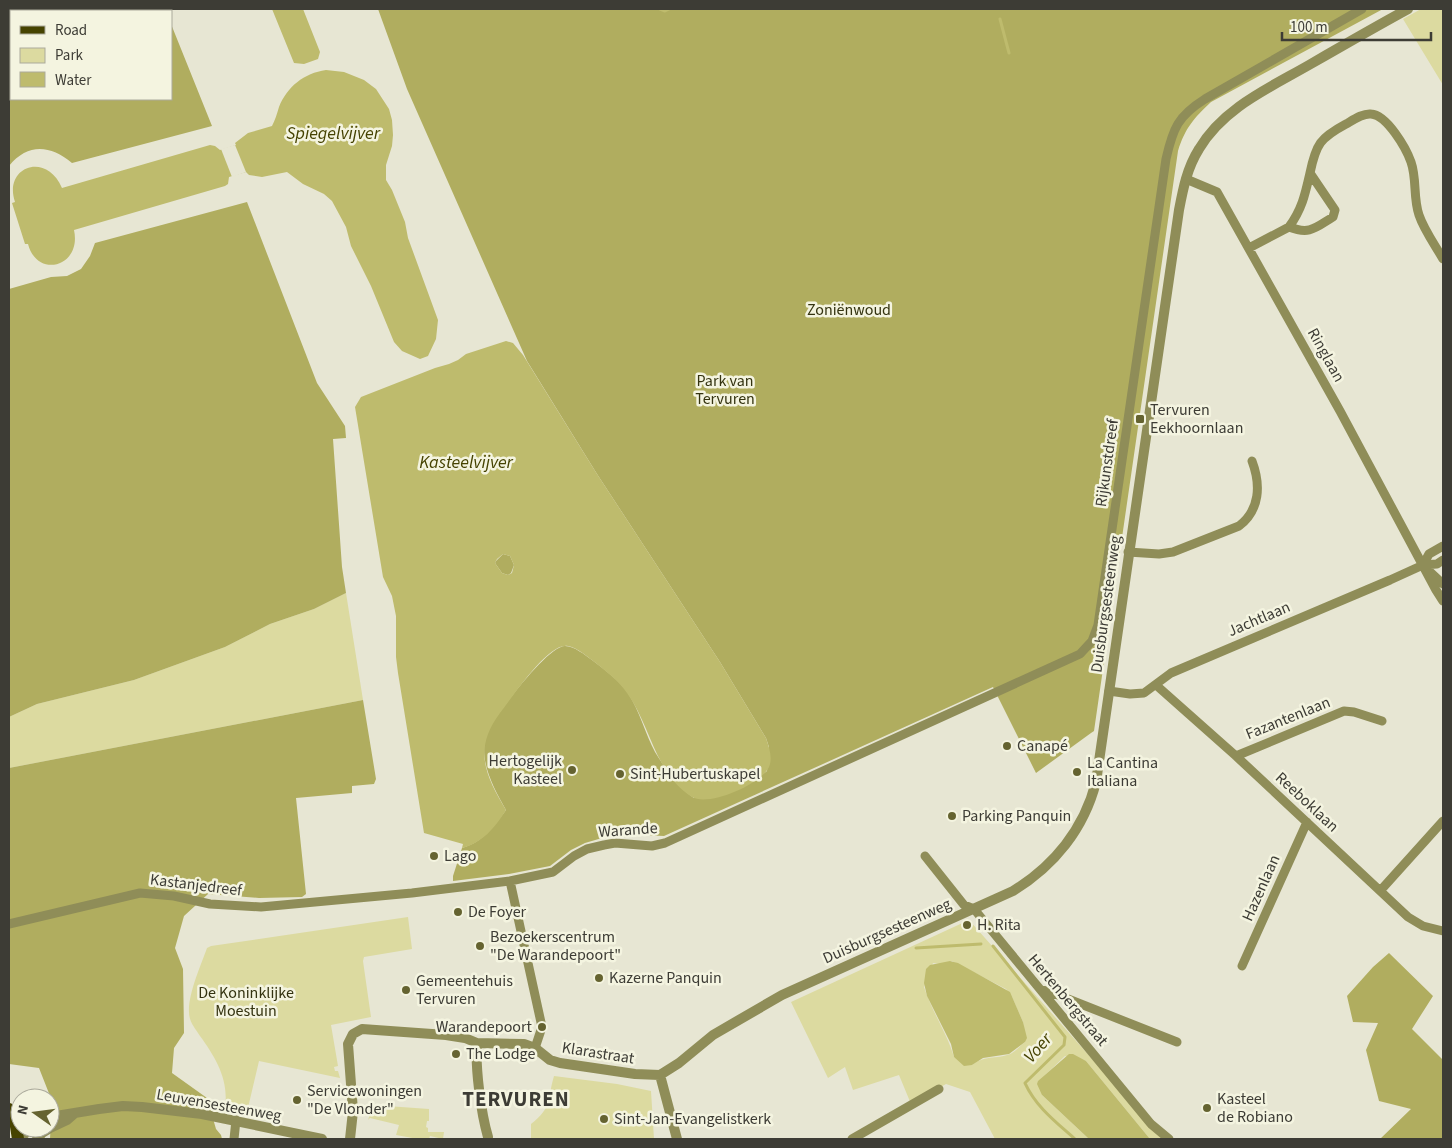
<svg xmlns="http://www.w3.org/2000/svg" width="1452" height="1148" viewBox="0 0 1452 1148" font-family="'Source Sans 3',sans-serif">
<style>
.green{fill:#dcdaa0;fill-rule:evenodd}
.forest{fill:#b0ad5f}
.water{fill:#bebb6d;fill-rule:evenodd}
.pier{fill:#e7e6d3}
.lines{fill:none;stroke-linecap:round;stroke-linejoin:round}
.stream{stroke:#bebb6d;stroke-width:3}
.minor{stroke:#8f8d58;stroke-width:9}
.tertiary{stroke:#8f8d58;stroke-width:10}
.primary{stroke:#464300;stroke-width:12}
.poi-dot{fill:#656330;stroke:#f4f4e0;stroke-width:2}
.labels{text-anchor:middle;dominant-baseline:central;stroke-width:5;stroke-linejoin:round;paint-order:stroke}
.park-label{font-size:16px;fill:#343310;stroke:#f4f4e0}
.street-label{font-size:16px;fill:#3d3c35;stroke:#f4f4e0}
.poi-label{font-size:16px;fill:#3d3c35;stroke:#f4f4e0;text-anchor:start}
.water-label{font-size:18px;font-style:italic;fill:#454201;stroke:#f4f4e0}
.district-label{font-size:21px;font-weight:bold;letter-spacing:1px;fill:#3d3c35;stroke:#f4f4e0}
</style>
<rect width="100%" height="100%" fill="#e7e6d3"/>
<path class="green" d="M1421,9H1443V85L1403,19Z
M346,593L363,700L9,768V717L37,704L134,680L225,647L270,624L314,609Z
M408,917L412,949L364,957L363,961L371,1017L331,1025L338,1066L334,1067L335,1071H338L340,1078L259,1061L247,1112L225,1107C229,1080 216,1058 200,1036C195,1028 189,1022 189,1012C188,994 201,965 207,948L211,946Z
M969,920L1163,1139H1150L1086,1061L1065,1056L1042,1078V1095L1089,1139H995L970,1092L946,1084L911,1104L899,1075L853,1090L845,1067L828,1078L791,1002ZM952,961L1006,989L1012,997L1023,1022L1025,1042C1021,1045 1017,1050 1012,1053C999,1060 986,1054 972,1065L954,1057C947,1033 932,1012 924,987L933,963L941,964Z
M554,1076L617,1084L651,1091L654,1139H531V1124C553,1107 547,1099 554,1076Z
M373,1105L429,1109V1121H427L426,1127L428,1128V1132H444L443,1139L430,1136L429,1139H418L396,1135L399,1125L370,1118L368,1120Z"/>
<path class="forest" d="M9,9H165L166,11H11V99H171V24L212,126L72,163C50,145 28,143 9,166Z
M378,9H1383L1211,102C1194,118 1185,128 1178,151L1094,731L1091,733L1036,773L993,687L664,836L642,835L602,838L585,843L571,850L550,866L509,874L453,881V876L462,848C483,842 493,827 506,810C492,785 474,753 491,725C501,709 548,646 565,646C574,646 585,655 592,660C605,670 619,680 628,693C640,712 645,733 655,752C664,767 679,788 694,798L751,782L763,774L767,771L769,747L766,738L720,662L597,474L527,361L407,89Z
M247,202L317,383L345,426L346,438L333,439L342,567L346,593L314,609L270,624L225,647L134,680L37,704L9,717V289L51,277L67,276L81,269L90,256L95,243Z
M503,554L510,556L514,565L511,573L508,575L502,573L495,563L496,561Z
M363,700L376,779L374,784L352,786V793L296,798L306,894L302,897L259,898L208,894L184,916L175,948L183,969L184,1033L174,1048L172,1073L207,1098L216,1129L221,1135L222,1139H50L52,1101L39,1068L9,1064V768Z
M1389,953L1433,996L1412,1029L1443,1060V1139H1380L1411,1109L1379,1101L1366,1050L1378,1023L1353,1022L1347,996L1373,967Z"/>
<path class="water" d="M272,9H303L320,52L318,59L304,64L294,63Z
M326,70L344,72L364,80L376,89L389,109L392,120L393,135L392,146L386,165V180L392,190L405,222L408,238L438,320L436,339L428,356L420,359L402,351L394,342L371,286L351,246L346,227L332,201L324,194L303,184L287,172L262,177L249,175L246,172L229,177L228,184L225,186L74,230C82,267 37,279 28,244H25L12,203L15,202C3,167 46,151 62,188L210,145L215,146L220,150L236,145L235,143L248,133L272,126C275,120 277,114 279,107C287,87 304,73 326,70Z
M506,341L513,343L523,355L597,474L720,662L766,738C769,747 773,758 769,767C761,784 709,807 692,797C655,774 651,726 627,693C619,681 608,673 597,664C589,658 578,648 568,646C548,642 512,698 500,713C473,749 485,775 506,810C495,828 482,843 462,848L463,844L424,833L398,673L396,657V616L392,596L383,577L355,407L361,397L435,368L449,364L458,360L466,354ZM503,554L510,556L514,565L512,573L508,575L502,573L495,563L497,559Z
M950,961L958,963L1010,992L1023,1022L1027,1038L1025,1042L1009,1054L983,1058L972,1065L964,1066L954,1057L951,1044L927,996L924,983L926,969L930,965Z
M1069,1054H1073L1086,1061L1150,1139H1089L1042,1095L1037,1084L1038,1081Z"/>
<path class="pier" d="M235,145L246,172L232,177L221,149Z"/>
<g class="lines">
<path class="stream" d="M660,9L665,11L669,9
M1000,19L1009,53
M993,946L1065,1037L1064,1045L1025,1083C1036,1107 1056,1122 1075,1139
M916,948L981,944"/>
<path class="minor" d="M1186,179L1217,192L1340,411L1436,590L1443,601
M1289,227C1302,209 1305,195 1310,173
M1249,248L1289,227C1310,235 1315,228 1333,217L1335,210L1310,173C1316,144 1320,138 1346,124C1353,120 1363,113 1371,114C1387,115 1406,148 1411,162C1417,179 1413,198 1419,215C1424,230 1435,245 1443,259
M1128,552L1159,554L1173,552L1239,526C1260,510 1261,485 1252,461
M1423,565L1429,554L1443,546
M1428,570L1443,584
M1156,685L1236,756L1408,917L1423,926L1443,931
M1109,691L1130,694L1144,693L1171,673L1390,580L1423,565L1437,564L1443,560
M1236,756L1344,711L1354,712L1382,721
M925,856L964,905L974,909L1151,1124L1169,1139
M510,881L542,1027L535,1048
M1380,891L1443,821
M9,924L140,893L174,896L210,904L261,907L412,893L510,881L553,872L574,856L587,849L604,845L615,843L652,846L665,843L1080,654L1092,641L1098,625L1166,159C1173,128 1178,116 1205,99L1362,9
M1242,966L1307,822
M1040,989L1058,995L1177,1042
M234,1139L236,1120
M852,1139L939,1089"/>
<path class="tertiary" d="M477,1043C475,1067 481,1113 488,1137
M660,1075L679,1063L713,1035L782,995L1013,891C1054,866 1084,829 1096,782L1179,210C1183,189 1187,168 1199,149C1223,108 1269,88 1309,65C1342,46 1375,27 1408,9
M660,1075L677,1139
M50,1117L99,1109L123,1106L142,1107L202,1114L322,1139
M50,1128L67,1120L75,1113
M19,1139L31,1128
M37,1139L42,1133L50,1128
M350,1139L353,1111L348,1044L353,1034L362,1029L446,1035L465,1038L477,1043L524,1044L535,1048L550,1060L560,1063L635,1074L660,1075"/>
<path class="primary" d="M9,1109L15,1120L18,1139"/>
</g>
<g class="poi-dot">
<rect x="1135" y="414" width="10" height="10" rx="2.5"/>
<circle cx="1007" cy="746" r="5"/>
<circle cx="572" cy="770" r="5"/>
<circle cx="1077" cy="772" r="5"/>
<circle cx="620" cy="774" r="5"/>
<circle cx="952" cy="816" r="5"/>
<circle cx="434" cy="856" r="5"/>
<circle cx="458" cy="912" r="5"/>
<circle cx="967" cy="925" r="5"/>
<circle cx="480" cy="946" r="5"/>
<circle cx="599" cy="978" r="5"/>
<circle cx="406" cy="990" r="5"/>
<circle cx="542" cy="1027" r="5"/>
<circle cx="456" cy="1054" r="5"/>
<circle cx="297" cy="1100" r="5"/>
<circle cx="1207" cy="1108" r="5"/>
<circle cx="604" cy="1119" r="5"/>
</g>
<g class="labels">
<g class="park-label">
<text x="849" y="310">Zoniënwoud</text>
<text x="725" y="381">Park van<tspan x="725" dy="18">Tervuren</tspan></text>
<text x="246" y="993">De Koninklijke<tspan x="246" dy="18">Moestuin</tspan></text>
</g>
<g class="street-label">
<text transform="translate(1326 355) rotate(61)">Ringlaan</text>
<text transform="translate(1107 463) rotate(-82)">Rijkunstdreef</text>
<text transform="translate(1106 604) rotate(-82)">Duisburgsesteenweg</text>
<text transform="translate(1259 619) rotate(-23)">Jachtlaan</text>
<text transform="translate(1288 718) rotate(-22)">Fazantenlaan</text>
<text transform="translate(1307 802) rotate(43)">Reeboklaan</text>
<text transform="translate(628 830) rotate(-4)">Warande</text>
<text transform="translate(196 885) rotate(7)">Kastanjedreef</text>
<text transform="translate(1261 888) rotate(-66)">Hazenlaan</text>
<text transform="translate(887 931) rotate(-24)">Duisburgsesteenweg</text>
<text transform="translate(1068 1000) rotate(50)">Hertenbergstraat</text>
<text transform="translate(598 1053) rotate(9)">Klarastraat</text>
<text transform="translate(219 1105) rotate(10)">Leuvensesteenweg</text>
</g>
<g class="poi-label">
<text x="1150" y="410">Tervuren<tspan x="1150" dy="18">Eekhoornlaan</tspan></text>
<text x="1017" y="746">Canapé</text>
<text x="562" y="761" text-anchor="end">Hertogelijk<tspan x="562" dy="18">Kasteel</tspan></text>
<text x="1087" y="763">La Cantina<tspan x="1087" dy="18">Italiana</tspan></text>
<text x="630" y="774">Sint-Hubertuskapel</text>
<text x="962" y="816">Parking Panquin</text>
<text x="444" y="856">Lago</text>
<text x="468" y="912">De Foyer</text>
<text x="977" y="925">H. Rita</text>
<text x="490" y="937">Bezoekerscentrum<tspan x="490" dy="18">"De Warandepoort"</tspan></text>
<text x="609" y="978">Kazerne Panquin</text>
<text x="416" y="981">Gemeentehuis<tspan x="416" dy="18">Tervuren</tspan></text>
<text x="532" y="1027" text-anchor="end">Warandepoort</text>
<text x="466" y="1054">The Lodge</text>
<text x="307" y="1091">Servicewoningen<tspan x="307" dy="18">"De Vlonder"</tspan></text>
<text x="1217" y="1099">Kasteel<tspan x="1217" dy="18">de Robiano</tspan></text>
<text x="614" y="1119">Sint-Jan-Evangelistkerk</text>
</g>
<g class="water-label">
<text x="333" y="133">Spiegelvijver</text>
<text x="466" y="462">Kasteelvijver</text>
<text transform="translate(1038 1048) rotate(-49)">Voer</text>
</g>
<g class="district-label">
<text x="516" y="1099">TERVUREN</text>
</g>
</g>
<rect width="1452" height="1148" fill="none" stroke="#3d3c35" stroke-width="20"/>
<rect x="10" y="10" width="162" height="90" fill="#f4f4e0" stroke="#abaa9c"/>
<rect x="20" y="26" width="25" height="8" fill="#464300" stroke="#abaa9c"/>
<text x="55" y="35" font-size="15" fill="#3d3c35">Road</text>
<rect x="20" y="48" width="25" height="15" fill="#dcdaa0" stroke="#abaa9c"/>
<text x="55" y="60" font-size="15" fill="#3d3c35">Park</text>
<rect x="20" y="72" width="25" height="15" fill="#bebb6d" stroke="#abaa9c"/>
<text x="55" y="85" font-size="15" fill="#3d3c35">Water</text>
<g transform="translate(35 1113) rotate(284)"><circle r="24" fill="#f4f4e0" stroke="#abaa9c"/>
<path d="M0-4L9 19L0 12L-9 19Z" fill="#656330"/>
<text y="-8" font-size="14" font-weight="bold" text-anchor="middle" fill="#3d3c35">N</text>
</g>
<path d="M1282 32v8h149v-8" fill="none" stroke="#3d3c35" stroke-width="2.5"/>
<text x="1290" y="32" font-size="15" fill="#3d3c35" stroke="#f4f4e0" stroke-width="4" paint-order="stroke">100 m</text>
</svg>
